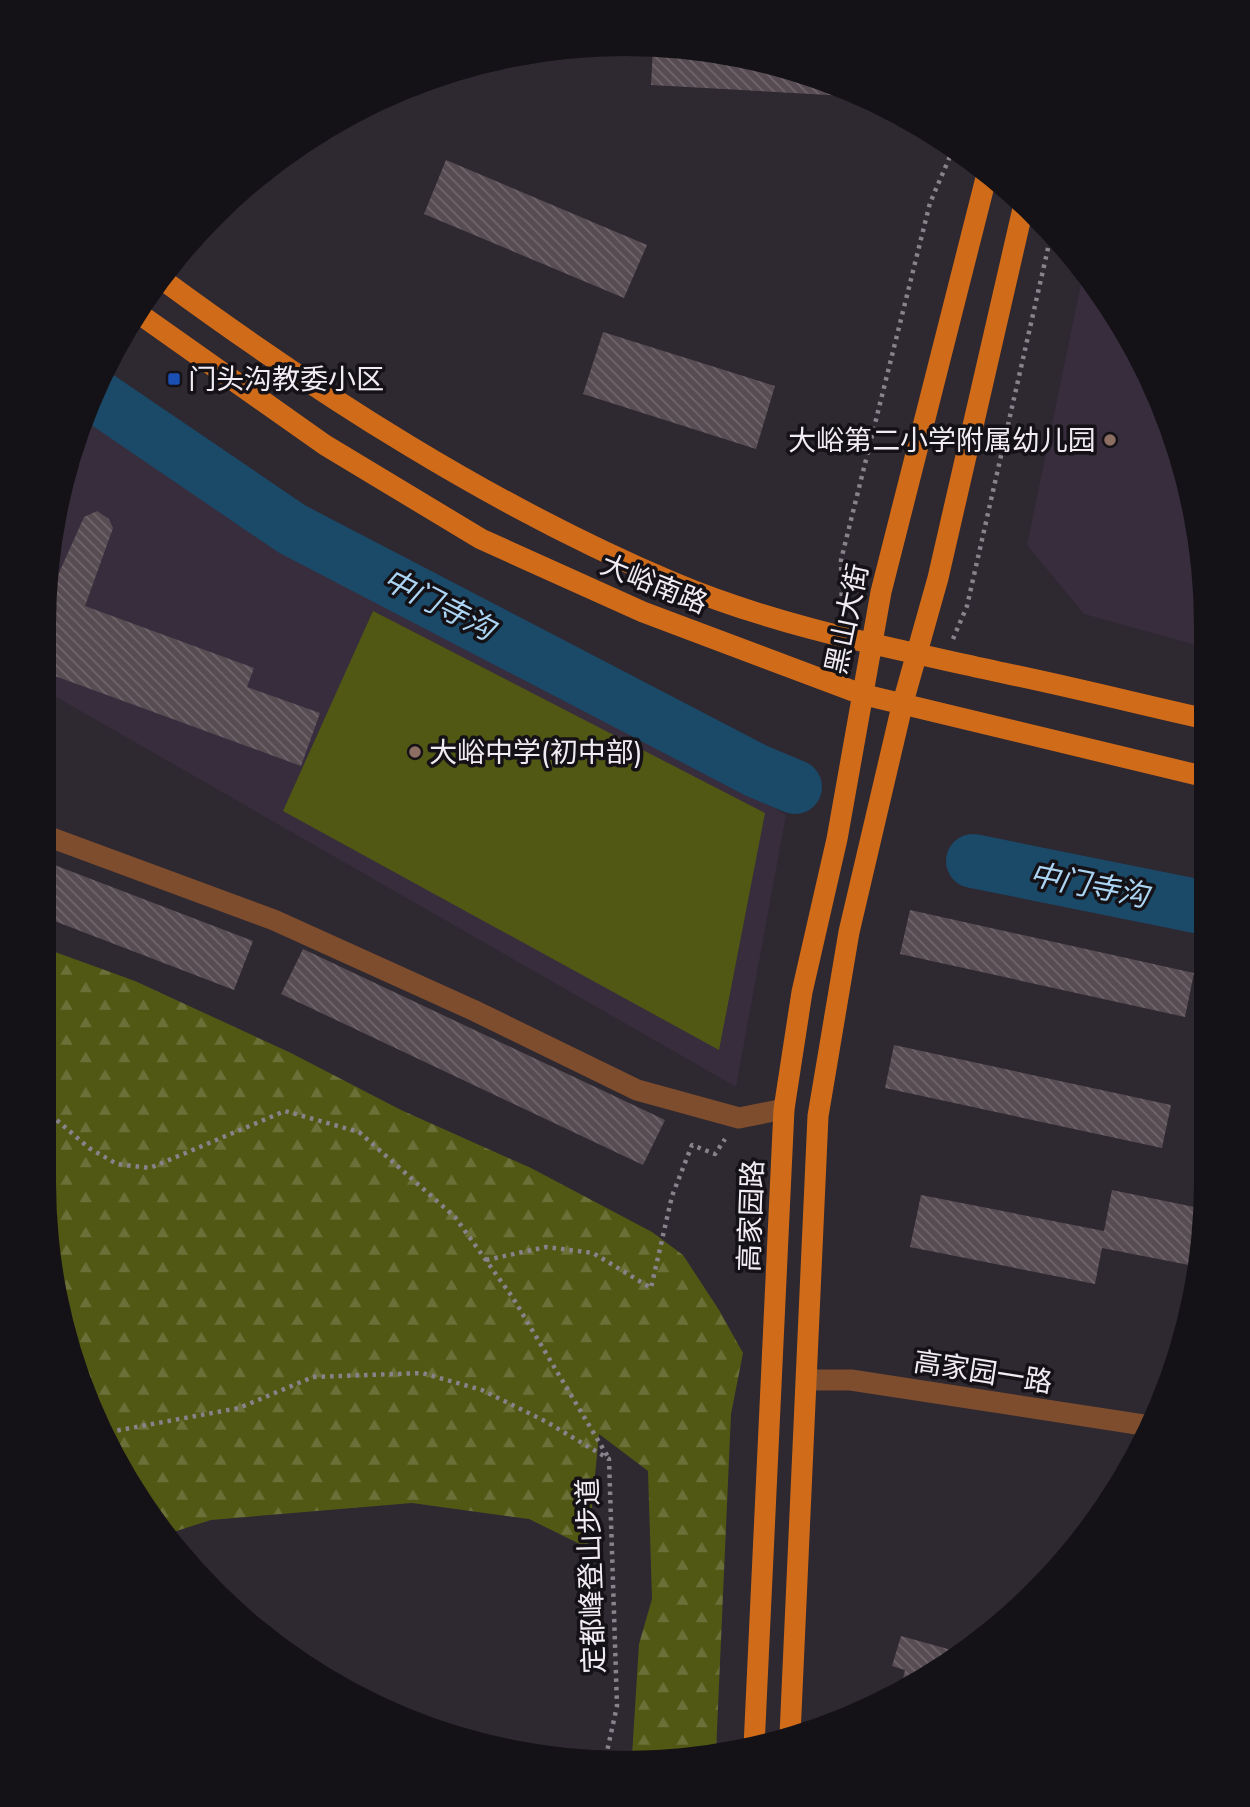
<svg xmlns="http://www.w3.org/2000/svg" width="1250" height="1807" viewBox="0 0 1250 1807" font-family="Jost,'Noto Sans SC',sans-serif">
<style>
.education{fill:#372d3d}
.grass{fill:#515814}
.forest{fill:url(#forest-firs)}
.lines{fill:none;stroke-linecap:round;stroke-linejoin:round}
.river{stroke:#1b4968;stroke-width:54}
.building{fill:url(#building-back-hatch)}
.path{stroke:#88838b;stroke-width:4.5;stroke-dasharray:3.5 5;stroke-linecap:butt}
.minor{stroke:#7e4d2d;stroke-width:21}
.major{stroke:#d06c19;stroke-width:21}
.transit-dot{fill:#1a4fb4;stroke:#141216;stroke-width:2.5}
.education-dot{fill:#8d6e63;stroke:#141216;stroke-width:2.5}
.labels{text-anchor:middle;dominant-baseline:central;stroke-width:7;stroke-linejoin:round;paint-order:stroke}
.poi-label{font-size:28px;fill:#f1ecf3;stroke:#141216;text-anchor:start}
.street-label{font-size:28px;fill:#f1ecf3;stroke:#141216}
.water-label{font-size:30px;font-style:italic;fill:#acd4f3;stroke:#141216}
</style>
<defs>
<pattern id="forest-firs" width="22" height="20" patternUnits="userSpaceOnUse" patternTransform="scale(1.75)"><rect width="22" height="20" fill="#515814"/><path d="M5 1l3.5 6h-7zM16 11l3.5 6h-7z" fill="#6a7037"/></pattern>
<pattern id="building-back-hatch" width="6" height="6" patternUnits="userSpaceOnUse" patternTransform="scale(1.75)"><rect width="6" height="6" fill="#584c53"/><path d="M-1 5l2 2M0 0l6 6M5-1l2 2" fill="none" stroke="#70666c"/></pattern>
</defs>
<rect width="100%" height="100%" fill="#2e2831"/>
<path class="education" d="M1082,279L1146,368L1195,512L1206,648L1084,614L1027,545Z
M91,416L786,815L736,1087L44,690V625L55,512Z"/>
<path class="grass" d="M373,611L765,813L719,1050L283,811Z"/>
<path class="forest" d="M44,948L135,981L291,1053L401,1110L531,1168L652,1232L683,1255L719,1310L743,1353L731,1414L716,1753L632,1756L639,1644L652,1599L648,1471L599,1434L588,1548L529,1519L412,1503L211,1520L167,1534L141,1505L64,1333L44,1182Z"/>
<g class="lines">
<path class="river" d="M98,397L292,529L757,771L795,787
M973,861L1206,908"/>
</g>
<path class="building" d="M653,47L739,55L848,88L864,97L651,85Z
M446,160L647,245L624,298L424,214Z
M603,332L775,386L756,449L583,394Z
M75,459L80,462L54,524L55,512Z
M97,511L109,519L113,528L85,606L254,668L247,687L320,713L301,766L44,672L46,602L84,517Z
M44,861L253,941L234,990L44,917Z
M910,910L1194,973L1185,1017L900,954Z
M303,949L665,1120L643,1165L281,994Z
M894,1045L1171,1105L1162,1148L885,1088Z
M1112,1190L1204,1209L1194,1266L1102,1248L1095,1284L910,1247L921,1195L1104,1231Z
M901,1636L955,1651L900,1691L905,1670L892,1666Z"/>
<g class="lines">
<path class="path" d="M842,613L841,560L930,203L954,147
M953,639L967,606L1051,235
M44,1109L89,1148L117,1164L150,1168L285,1111L359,1132L455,1217L513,1298L608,1457
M486,1260L546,1247L593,1253L651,1288L672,1196L692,1145L715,1154L725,1139
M109,1432L239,1408L313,1377L422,1373L482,1390L545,1421L609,1459L617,1706L606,1756"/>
<path class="minor" d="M44,835L274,920L473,1010L637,1090L739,1118L784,1109
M807,1380H851L1150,1426"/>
<path class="major" d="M163,280C321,396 491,505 672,582C778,627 892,648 1004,673C1072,687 1139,704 1206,719
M138,313L325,445L481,539L643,612L861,694L1206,777
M790,1735L818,1116L849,932L902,706L938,578L1024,204
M754,1747L784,1109L802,992L837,839L881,592L987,174"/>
</g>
<rect class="transit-dot" x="167" y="372" width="14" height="14" rx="3.5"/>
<g class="education-dot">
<circle cx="1110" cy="440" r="7"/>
<circle cx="415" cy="752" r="7"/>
</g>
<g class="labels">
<g class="poi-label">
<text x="188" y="379">门头沟教委小区</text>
<text x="1096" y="440" text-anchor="end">大峪第二小学附属幼儿园</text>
<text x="429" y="752">大峪中学(初中部)</text>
</g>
<g class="street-label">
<text transform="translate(654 584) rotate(22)">大峪南路</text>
<text transform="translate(847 619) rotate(-78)">黑山大街</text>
<text transform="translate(751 1216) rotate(-88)">高家园路</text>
<text transform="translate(983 1372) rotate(9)">高家园一路</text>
<text transform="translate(591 1576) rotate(-92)">定都峰登山步道</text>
</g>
<g class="water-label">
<text transform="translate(439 604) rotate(27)">中门寺沟</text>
<text transform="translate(1089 885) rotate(11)">中门寺沟</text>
</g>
</g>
<path d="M0 0H1250V1807H0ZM625 56H625A569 569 0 0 1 1194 625V1182A569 569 0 0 1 625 1751H625A569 569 0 0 1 56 1182V625A569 569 0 0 1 625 56Z" fill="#141216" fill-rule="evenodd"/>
</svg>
